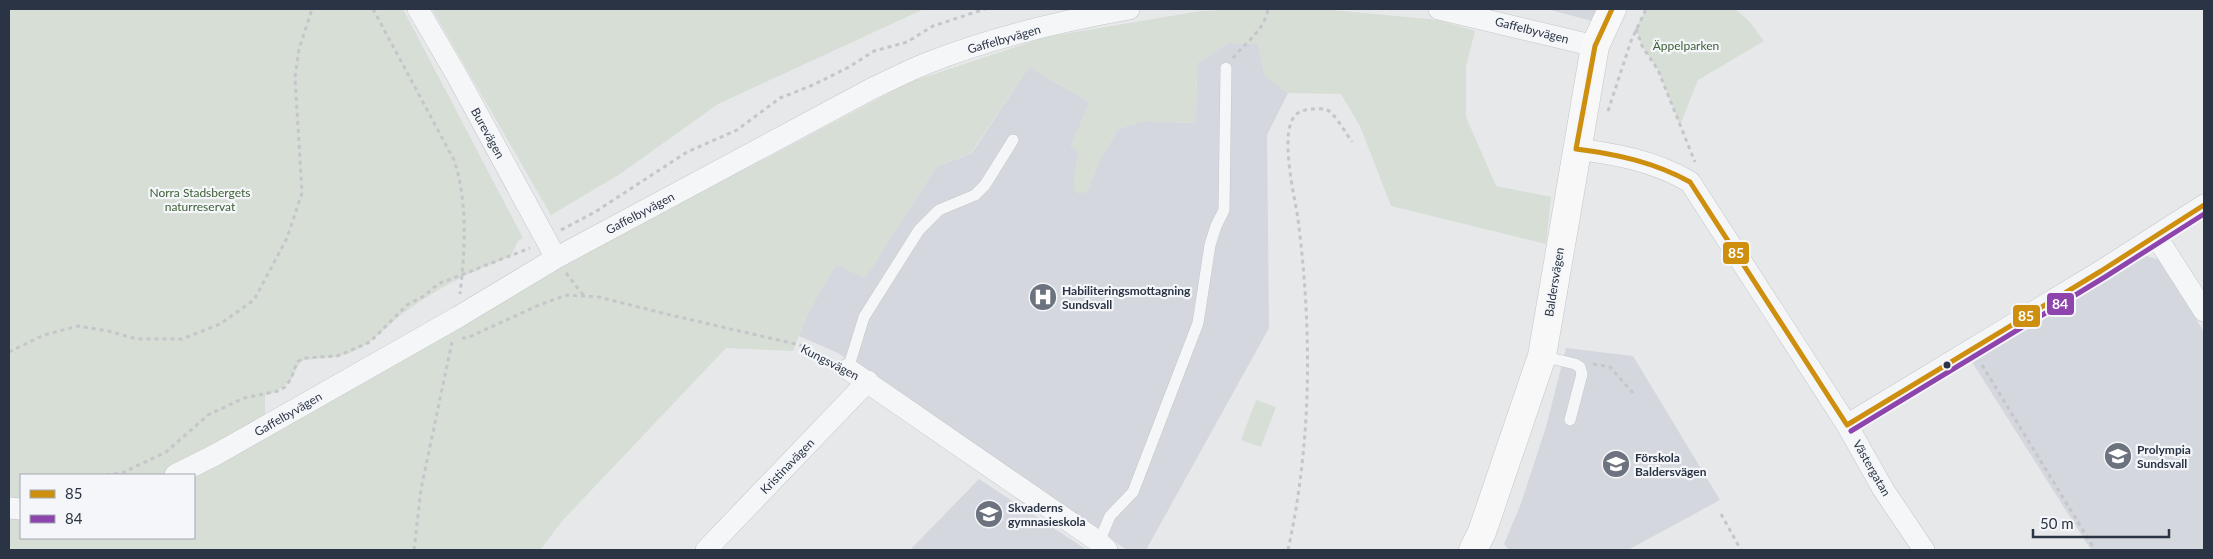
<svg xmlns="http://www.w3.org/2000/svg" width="2213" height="559" viewBox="0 0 2213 559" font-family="Lato,sans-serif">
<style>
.built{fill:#d4d7dd}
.green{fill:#d6ded6;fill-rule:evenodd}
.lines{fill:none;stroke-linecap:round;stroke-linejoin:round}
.lane-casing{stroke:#c4c6c8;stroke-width:12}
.street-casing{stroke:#c4c6c8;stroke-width:22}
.secondary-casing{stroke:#c4c6c8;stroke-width:29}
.path{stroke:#c5c6ca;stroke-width:3;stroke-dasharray:4 4;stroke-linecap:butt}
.lane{stroke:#f5f6f7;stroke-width:11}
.street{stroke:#f5f6f7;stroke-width:21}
.secondary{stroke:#f8f8f8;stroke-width:28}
.bus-1-casing{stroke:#f4f6f9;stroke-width:9}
.bus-2-casing{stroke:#f4f6f9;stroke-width:9}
.bus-1{stroke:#ce8f0e;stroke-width:5}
.bus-2{stroke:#8e44ad;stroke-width:5}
.bus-dot{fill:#2b3445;stroke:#f4f6f9;stroke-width:2}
.labels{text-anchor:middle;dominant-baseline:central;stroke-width:4.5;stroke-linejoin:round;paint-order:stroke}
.street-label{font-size:12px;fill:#2b3445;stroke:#f4f6f9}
.park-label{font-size:12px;fill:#3f6138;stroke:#f4f6f9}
.poi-label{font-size:12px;font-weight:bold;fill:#2b3445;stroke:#f4f6f9;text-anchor:start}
.line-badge{stroke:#f4f6f9;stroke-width:2}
.badge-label{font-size:14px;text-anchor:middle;font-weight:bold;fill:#fff}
</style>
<rect width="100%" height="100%" fill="#e6e8ea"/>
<path class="built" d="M1547,9H1600L1592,21Z
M1228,43L1258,44L1265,76L1288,93L1267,135L1269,328L1146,550H1127L838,353L799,336L807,315L836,264L865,278L936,167L972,153L1029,67L1090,102L1071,146L1079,153L1074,174V188L1087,192L1100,160L1118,129L1144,121L1196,123L1197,63Z
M2143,255L2160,260L2204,332V550H2091L1972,362Z
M1566,348L1633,356L1720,500L1628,550H1509L1504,544L1520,506L1546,427Z
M979,479L1087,550H910Z"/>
<path class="green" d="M9,9H403L523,238L518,241L511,256C472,271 439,287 406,311C386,326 372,345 347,354C333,359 316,357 302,361C296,366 296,372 292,378C286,388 275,391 265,396V438L567,264L910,82L1046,37L1201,11L1241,9H1321L1438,20L1475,31L1466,66V117L1496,186L1551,197L1546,244L1391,206L1360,126L1341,94L1288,93L1265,76L1258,44L1228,43L1197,63L1196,123L1144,121L1118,129L1100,160L1087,192L1079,194L1074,189V174L1079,153L1071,146L1090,102L1029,67L971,153L936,167L865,278L836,265L807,315L793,351L726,348L563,520L540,550H9ZM21,475H194V538H21Z
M432,9H924L718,104L620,174L551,215Z
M1646,9H1735L1749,21L1764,41L1698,80L1680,125L1658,70L1642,46L1636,28Z
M1256,400L1276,407L1261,447L1241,440Z"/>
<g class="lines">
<defs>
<path id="lane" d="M1542,356L1575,364L1580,367L1582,374L1570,420
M848,369L864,317L919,230L939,210L975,195L985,185L1013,140
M1099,542L1110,516L1133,492L1198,323L1210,245L1216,226L1224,210L1226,68"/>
<path id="street" d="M418,9L456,74L556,258
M1439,9L1595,46
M1576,149C1616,154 1655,161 1690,182L1847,425L1883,489L1924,550
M2156,236L2204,311
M848,369L1099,542L1107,550
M1847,425L2101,271L2204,205
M175,475L215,455L458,317L556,258L873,88C890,80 908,71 925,64C990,38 1061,21 1129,9
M9,508L21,509
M706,550L868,381"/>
<path id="secondary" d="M1473,550L1482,532L1542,356L1595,46L1612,9"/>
</defs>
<use href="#lane" class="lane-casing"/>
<use href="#street" class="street-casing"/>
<use href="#secondary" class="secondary-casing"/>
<path class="path" d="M373,9L454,160C468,202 465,251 460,294
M1636,29L1642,46L1658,70L1695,162
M1233,58C1246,42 1264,31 1268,9
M1608,111L1631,41L1646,9
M561,230L595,212L687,152L737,130L780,98L813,85L849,67L874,51L907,42L933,26L985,9
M566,273L584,296
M462,338H467L539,305L567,295L599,297L662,313L804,346L832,361
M9,352L44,335L78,326L108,331L137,339H182L220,324L254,300L287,238L302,193L295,77L299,49L312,9
M1593,364L1610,367L1633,393
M1982,365L2095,550
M106,475L122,473L166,452L208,415L244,398L278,391L285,387L291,379L297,362L304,358L337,356L370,342L407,305L424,296L438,284L530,248
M1721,514L1741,550
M414,550L421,489L452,342
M1288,550C1312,441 1312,330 1298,219C1295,198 1277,126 1298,113C1302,110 1307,110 1312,109C1317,109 1323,108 1327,110C1334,112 1347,135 1352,142"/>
<use href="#lane" class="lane"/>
<use href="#street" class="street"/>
<use href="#secondary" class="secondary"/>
<defs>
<path id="bus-1" d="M1576,149C1616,154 1654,162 1690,182L1847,425
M1576,149L1595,46L1612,9
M1847,425L2101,271L2204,205"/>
<path id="bus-2" d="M1851,431L2105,277L2204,214"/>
</defs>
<use href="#bus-1" class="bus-1-casing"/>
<use href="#bus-2" class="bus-2-casing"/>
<use href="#bus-1" class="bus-1"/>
<use href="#bus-2" class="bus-2"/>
</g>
<defs>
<symbol id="hospital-disc" viewBox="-11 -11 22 22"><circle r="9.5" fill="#6c737f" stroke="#f4f6f9"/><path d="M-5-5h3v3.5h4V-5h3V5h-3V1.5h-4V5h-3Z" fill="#fff"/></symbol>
<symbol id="school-disc" viewBox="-11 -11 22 22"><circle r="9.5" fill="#6c737f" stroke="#f4f6f9"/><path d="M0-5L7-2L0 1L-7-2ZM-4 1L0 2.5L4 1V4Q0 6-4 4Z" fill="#fff"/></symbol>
</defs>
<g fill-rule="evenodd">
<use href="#hospital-disc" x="1027" y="281" width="32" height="32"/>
<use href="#school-disc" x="2102" y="440" width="32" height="32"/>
<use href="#school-disc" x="1600" y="448" width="32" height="32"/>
<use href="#school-disc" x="973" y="498" width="32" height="32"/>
</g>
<circle class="bus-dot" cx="1947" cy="365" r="4.5"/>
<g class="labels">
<g class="street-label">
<text transform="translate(1532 30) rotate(14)">Gaffelbyvägen</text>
<text transform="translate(1004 39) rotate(-16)">Gaffelbyvägen</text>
<text transform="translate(488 133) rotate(61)">Burevägen</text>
<text transform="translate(640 213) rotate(-28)">Gaffelbyvägen</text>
<text transform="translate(1554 282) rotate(-81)">Baldersvägen</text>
<text transform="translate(830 362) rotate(27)">Kungsvägen</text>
<text transform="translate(288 414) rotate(-30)">Gaffelbyvägen</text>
<text transform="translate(787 466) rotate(-46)">Kristinavägen</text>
<text transform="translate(1872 468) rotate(60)">Västergatan</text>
</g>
<g class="park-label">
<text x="1686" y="45">Äppelparken</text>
<text x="200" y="192">Norra Stadsbergets<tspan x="200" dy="14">naturreservat</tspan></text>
</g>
<g class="poi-label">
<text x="1062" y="290">Habiliteringsmottagning<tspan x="1062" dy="14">Sundsvall</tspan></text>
<text x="2137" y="449">Prolympia<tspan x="2137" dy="14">Sundsvall</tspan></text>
<text x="1635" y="457">Förskola<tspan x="1635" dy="14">Baldersvägen</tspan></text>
<text x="1008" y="507">Skvaderns<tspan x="1008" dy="14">gymnasieskola</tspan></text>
</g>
</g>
<g class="line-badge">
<rect x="1722" y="241" width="28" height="24" rx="5" fill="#ce8f0e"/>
<rect x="2046" y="292" width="29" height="24" rx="5" fill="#8e44ad"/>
<rect x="2012" y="304" width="29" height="24" rx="5" fill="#ce8f0e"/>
</g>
<g class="badge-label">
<text x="1736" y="258">85</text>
<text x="2060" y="309">84</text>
<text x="2026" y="321">85</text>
</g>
<rect width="2213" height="559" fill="none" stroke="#2b3445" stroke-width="20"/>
<rect x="20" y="474" width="175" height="65" fill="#f4f6f9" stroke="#a4a8b1"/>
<rect x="30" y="490" width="25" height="8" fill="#ce8f0e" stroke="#a4a8b1"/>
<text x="65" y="499" font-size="15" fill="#2b3445">85</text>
<rect x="30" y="515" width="25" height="8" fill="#8e44ad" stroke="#a4a8b1"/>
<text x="65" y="524" font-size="15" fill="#2b3445">84</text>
<path d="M2033 529v8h136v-8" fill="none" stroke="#2b3445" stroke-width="2.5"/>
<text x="2040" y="529" font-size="15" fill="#2b3445" stroke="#f4f6f9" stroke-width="4" paint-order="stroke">50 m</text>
</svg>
